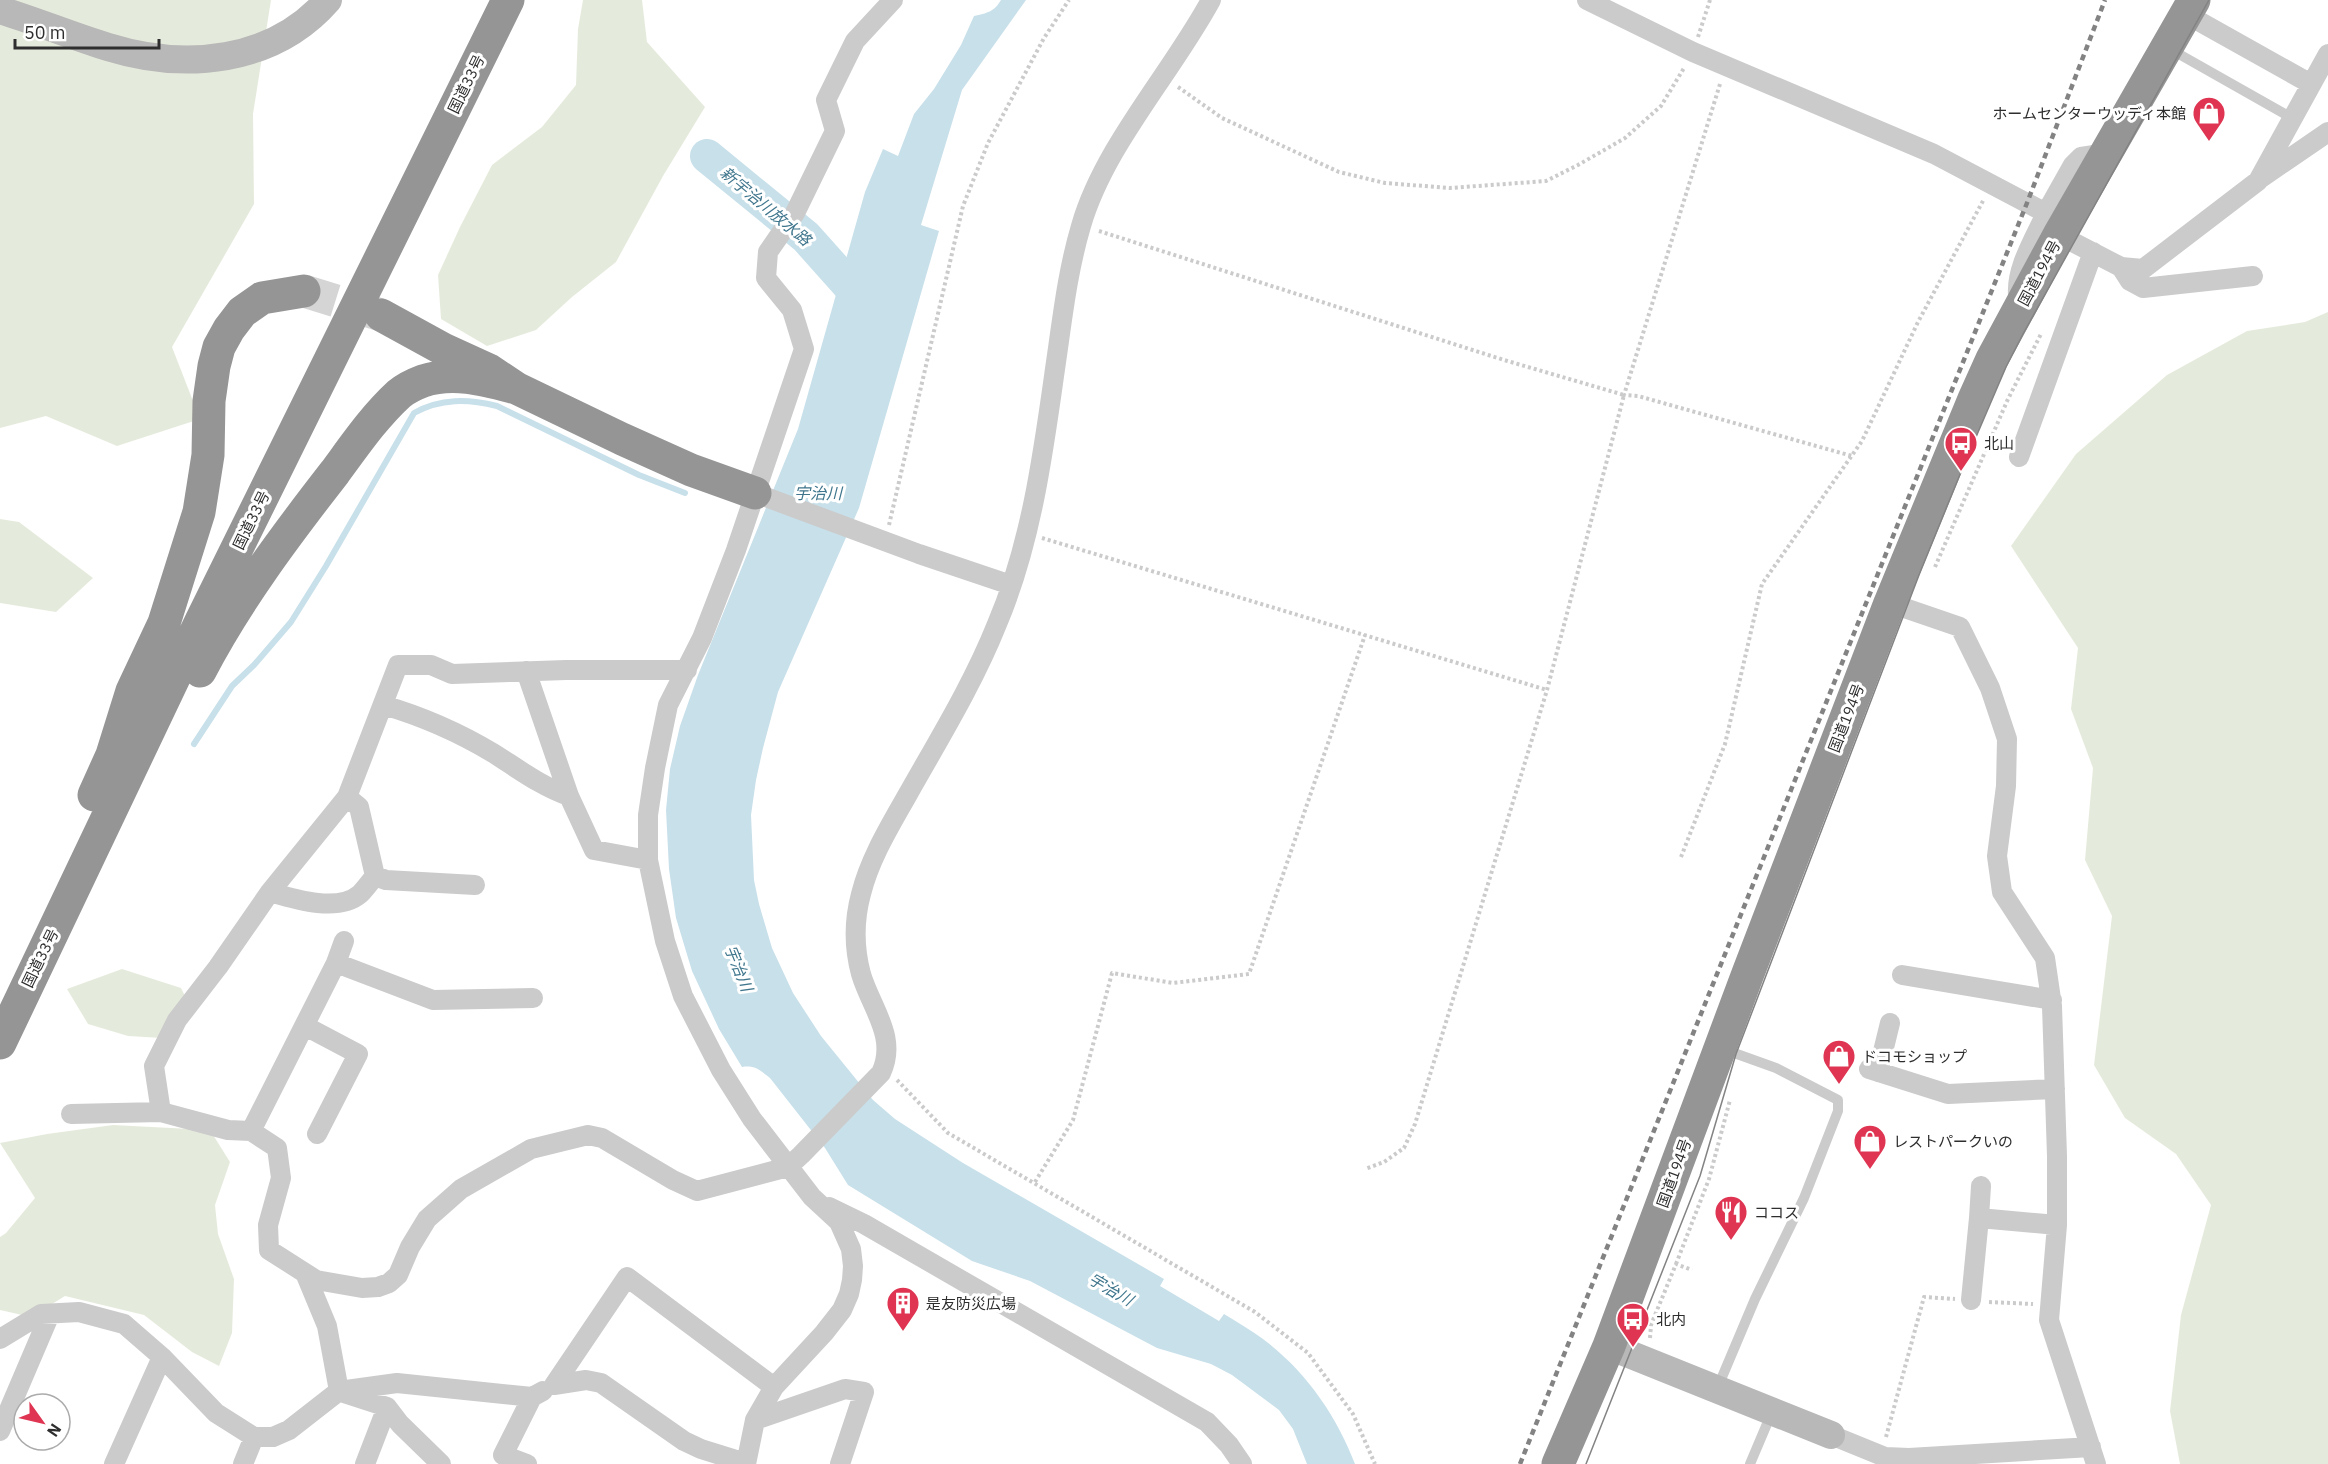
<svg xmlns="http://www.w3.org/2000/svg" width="2328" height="1464" viewBox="0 0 2328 1464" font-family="'IBM Plex Sans','Noto Sans JP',sans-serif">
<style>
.green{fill:#e5ebdc}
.water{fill:#c8e0ea}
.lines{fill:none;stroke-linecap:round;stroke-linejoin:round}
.stream{stroke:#c8e0ea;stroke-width:6}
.river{stroke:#c8e0ea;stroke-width:34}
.highway-tunnel{stroke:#d5d5d5;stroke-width:33;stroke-dasharray:33 16;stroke-linecap:butt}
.path{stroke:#cbcbcb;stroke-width:4;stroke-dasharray:3 3;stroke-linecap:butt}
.lane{stroke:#cbcbcb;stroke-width:10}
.street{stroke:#cbcbcb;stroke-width:20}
.secondary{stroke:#b8b8b8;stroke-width:28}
.highway{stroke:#959595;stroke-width:33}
.tram{stroke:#838383;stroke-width:1.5}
.rail{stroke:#838383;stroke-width:4.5;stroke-dasharray:6 4.5;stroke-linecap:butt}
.labels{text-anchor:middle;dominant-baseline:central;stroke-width:6;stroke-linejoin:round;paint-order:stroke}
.street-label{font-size:15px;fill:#2e2e2e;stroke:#fff}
.poi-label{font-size:15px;fill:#2e2e2e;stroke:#fff;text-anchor:start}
.water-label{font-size:16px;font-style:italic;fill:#3f768d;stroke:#fff}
</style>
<rect width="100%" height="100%" fill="#fff"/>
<path class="green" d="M0,0H271L253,114L254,204L172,347L200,419L117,446L46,416L0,428Z
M583,0H642L647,42L705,107L663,176L616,262L572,297L536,330L487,346L441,319L438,275L460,227L492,165L542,127L576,85L578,29Z
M2328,312V1464H2180L2170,1411L2181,1315L2211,1205L2176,1154L2125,1118L2094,1065L2112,916L2085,860L2093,768L2071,709L2078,648L2011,546L2076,454L2167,375L2247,331L2305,322Z
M0,519L19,522L93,578L56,612L0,603Z
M122,969L181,988L186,998L162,1038L128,1036L88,1024L67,989Z
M113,1125L210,1130L230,1162L215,1205L218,1234L234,1279L232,1333L219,1366L192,1352L144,1315L65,1296L31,1317L0,1310V1237L6,1233L35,1198L0,1143L47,1134Z"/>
<path class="water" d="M1001,0H1026L962,90L921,225L939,231L859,508L778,692L763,748L756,780L751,815L754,880L759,904L772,948L793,993L821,1036L873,1100L895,1119L963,1163L1164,1279L1160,1286L1219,1321L1224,1314C1237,1322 1251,1330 1263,1339C1305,1370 1337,1416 1355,1464H1307L1293,1429L1279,1410L1232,1375L1211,1364L1157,1348L1030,1281L972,1261L848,1185L825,1148L770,1078C760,1070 755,1065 742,1067L719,1029L692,971L676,918L669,869L666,810L670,769L680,726L698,675L798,429L865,192L883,149L898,156L914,114L934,89L961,45L974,16C987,13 994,12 1001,0Z"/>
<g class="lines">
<path class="stream" d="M194,744L232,686L254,665L291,622L326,566L414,413C441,398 468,399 497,406L639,475L685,493"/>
<path class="river" d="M707,156L806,237L872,311"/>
<path class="highway-tunnel" d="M304,291L381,315"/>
<path class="path" d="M1698,37L1710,0
M1720,84L1624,395L1638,396L1852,456
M1178,87L1222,118L1339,172L1385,183L1450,188L1546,181L1578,165L1625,138L1661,106L1684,68
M1099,231L1504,360L1624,395L1547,690L1415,1124L1404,1148L1384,1162L1365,1169
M889,525L963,206L988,143L1044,38L1069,0
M1042,538L1547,690
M1935,567L2008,399L2041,334
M1681,857L1725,744L1762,584L1862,441L1918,322L1984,199
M897,1080L948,1133L1255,1312L1308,1353L1353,1414L1375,1464
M1035,1182L1073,1120L1112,973L1173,983L1249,974L1365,635
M1676,1264L1709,1179L1730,1100
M1989,1302L2033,1304
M1650,1338L1651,1325L1676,1264L1692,1270
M1886,1437L1924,1297L1955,1299"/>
<path class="lane" d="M2170,49L2292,118
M1717,1389L1755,1299L1804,1198L1838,1111V1100L1776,1068L1723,1049
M1750,1464L1772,1412"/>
<path class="street" d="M1587,0L1693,52L1934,154L2046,213C2035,238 2016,267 2018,295
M2186,14L2311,84
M2261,178L2328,132
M2046,213L2073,165L2081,157L2107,153
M2059,235L2121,267L2143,269L2258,181L2328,54
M2121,267L2130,281L2143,288L2253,276
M2019,457L2093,252
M755,493L919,554L1011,585
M1890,603L1960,627L1990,688L2007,739L2006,786L1997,856L2002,892L2045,958L2052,1006L2057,1156V1225L2049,1320L2096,1464
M526,671L569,796L594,850L648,860
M383,705C421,716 458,732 493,753C517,768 542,787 569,796
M347,797L359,807L375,876C370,882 365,889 360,894C338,913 294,899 270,892L218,967L177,1020L154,1066L161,1112L228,1130L251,1131L277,1148L281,1178L268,1225L269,1250L316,1280L362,1288L378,1287L389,1283L398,1275L410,1247L427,1219L461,1189L531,1149L588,1135L602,1138L673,1180L697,1191L788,1167L801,1155L881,1073C898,1037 871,1008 861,974C854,948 854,920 861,894C870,858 890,826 908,794C939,739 973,684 997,624C1031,544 1043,455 1055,369C1062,322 1067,273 1081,226C1104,146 1171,74 1211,0
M375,876L386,880L475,885
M270,892L347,797L398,665H431L452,674L566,670H687
M336,963L344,941
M1902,975L2052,1000
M305,1026L358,1054L317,1134
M1869,1069L1948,1094L2055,1089
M1878,1072L1890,1023
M71,1114L161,1112
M251,1131L336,963L433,1000L533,998
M829,1207L864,1224L1207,1422L1229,1445L1242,1464
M1979,1218L1981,1186
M305,1273L327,1326L339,1391
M1971,1300L1979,1218L2057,1225
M0,1339L41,1314L79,1312L124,1324L162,1357L216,1413L254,1437H273L289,1430L339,1391L397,1383L532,1397
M344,1393L387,1407L400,1424L441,1464
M755,1420L845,1389L864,1392L840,1464
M0,1431L50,1314
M1831,1435L1885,1457L1909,1458L2091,1447
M746,1463L701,1449L684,1441L601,1383L586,1380L554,1385L627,1277L774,1387
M114,1464L162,1357
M243,1464L254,1437
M365,1464L387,1407
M527,1464L503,1455L532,1397L543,1391
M746,1464L755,1420L774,1387L824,1333L842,1310L849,1294L852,1280L853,1266L851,1249L839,1222L812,1197L752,1119L721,1070L683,996L665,941L648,860V815L655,768L668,705L702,638L736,550L804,349L792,310L766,278L768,252L795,213L835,131L826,100L855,41L893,0"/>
<path class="secondary" d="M0,10C36,21 72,36 108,47C185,71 273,63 328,0
M1609,1346L1831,1435"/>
<path class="highway" d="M381,315L443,349L489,370L516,388L622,439L691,470L755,493
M200,671C237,600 286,535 335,472C355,445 374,417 399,394C405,389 415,384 423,381C454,371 485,380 516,388
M94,795L112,755L132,691L164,623L199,512L208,455L209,401L214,366L219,347L229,329L242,312L262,298L304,291
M0,1043L201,621L508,0
M1558,1464L1609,1346L1747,976L1890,603L1974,399L1992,359L2059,235L2194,0"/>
<path class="tram" d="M1586,1464L1700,1176L1736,1054L1919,575L1961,472L2006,367L2023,334L2209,0"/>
<path class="rail" d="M1520,1464L2027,203L2105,0"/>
</g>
<defs>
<symbol id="shop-pin" viewBox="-11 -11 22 30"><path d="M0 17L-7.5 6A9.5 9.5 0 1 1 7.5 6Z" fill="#df3552" stroke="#fff"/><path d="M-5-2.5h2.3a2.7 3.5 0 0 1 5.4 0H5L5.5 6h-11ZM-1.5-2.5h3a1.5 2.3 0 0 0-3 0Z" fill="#fff"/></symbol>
<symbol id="bus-pin" viewBox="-11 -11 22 30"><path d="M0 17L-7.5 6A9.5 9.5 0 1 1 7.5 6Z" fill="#df3552" stroke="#fff"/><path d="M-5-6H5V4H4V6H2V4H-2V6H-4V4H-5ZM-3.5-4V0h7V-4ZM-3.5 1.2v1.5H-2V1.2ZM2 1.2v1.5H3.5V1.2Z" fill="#fff"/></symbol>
<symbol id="restaurant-pin" viewBox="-11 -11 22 30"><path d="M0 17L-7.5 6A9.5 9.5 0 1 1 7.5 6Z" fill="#df3552" stroke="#fff"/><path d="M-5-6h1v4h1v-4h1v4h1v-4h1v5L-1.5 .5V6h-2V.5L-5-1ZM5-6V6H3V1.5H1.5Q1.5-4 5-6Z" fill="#fff"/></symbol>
<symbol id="building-pin" viewBox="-11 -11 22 30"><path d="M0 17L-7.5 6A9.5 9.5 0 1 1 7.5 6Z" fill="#df3552" stroke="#fff"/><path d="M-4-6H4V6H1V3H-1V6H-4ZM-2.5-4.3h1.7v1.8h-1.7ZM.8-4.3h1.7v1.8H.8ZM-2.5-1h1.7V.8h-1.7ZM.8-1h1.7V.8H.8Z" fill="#fff"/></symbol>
</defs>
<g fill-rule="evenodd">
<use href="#shop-pin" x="2190" y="94" width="38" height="52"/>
<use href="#bus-pin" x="1942" y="424" width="38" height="52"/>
<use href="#shop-pin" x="1820" y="1037" width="38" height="52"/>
<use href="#shop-pin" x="1851" y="1122" width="38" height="52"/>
<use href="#restaurant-pin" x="1712" y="1193" width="38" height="52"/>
<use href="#building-pin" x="884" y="1284" width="38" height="52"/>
<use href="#bus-pin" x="1614" y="1300" width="38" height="52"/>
</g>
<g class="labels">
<g class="street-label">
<text transform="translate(466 84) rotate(-64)">国道33号</text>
<text transform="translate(2039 273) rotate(-62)">国道194号</text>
<text transform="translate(251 520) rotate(-64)">国道33号</text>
<text transform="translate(1846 718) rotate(-69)">国道194号</text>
<text transform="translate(40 958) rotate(-64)">国道33号</text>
<text transform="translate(1674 1173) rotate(-70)">国道194号</text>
</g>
<g class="poi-label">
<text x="2186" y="113" text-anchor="end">ホームセンターウッディ本館</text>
<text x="1984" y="443">北山</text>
<text x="1862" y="1056">ドコモショップ</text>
<text x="1893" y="1141">レストパークいの</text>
<text x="1754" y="1212">ココス</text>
<text x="926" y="1303">是友防災広場</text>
<text x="1656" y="1319">北内</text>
</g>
<g class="water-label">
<text transform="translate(766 206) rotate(40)">新宇治川放水路</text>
<text x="818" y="493">宇治川</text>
<text transform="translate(739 968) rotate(68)">宇治川</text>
<text transform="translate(1111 1289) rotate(30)">宇治川</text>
</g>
</g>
<g transform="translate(42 1422) rotate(124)"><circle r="28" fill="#ffffff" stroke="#ababab" stroke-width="1.5"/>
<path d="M0-4.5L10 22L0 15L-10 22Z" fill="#df3552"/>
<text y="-9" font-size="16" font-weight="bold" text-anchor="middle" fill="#2e2e2e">N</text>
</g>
<path d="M15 39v9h144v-9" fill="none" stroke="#2e2e2e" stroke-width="3"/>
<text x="24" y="39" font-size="18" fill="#2e2e2e" stroke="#ffffff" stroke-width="4.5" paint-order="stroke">50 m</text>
</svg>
